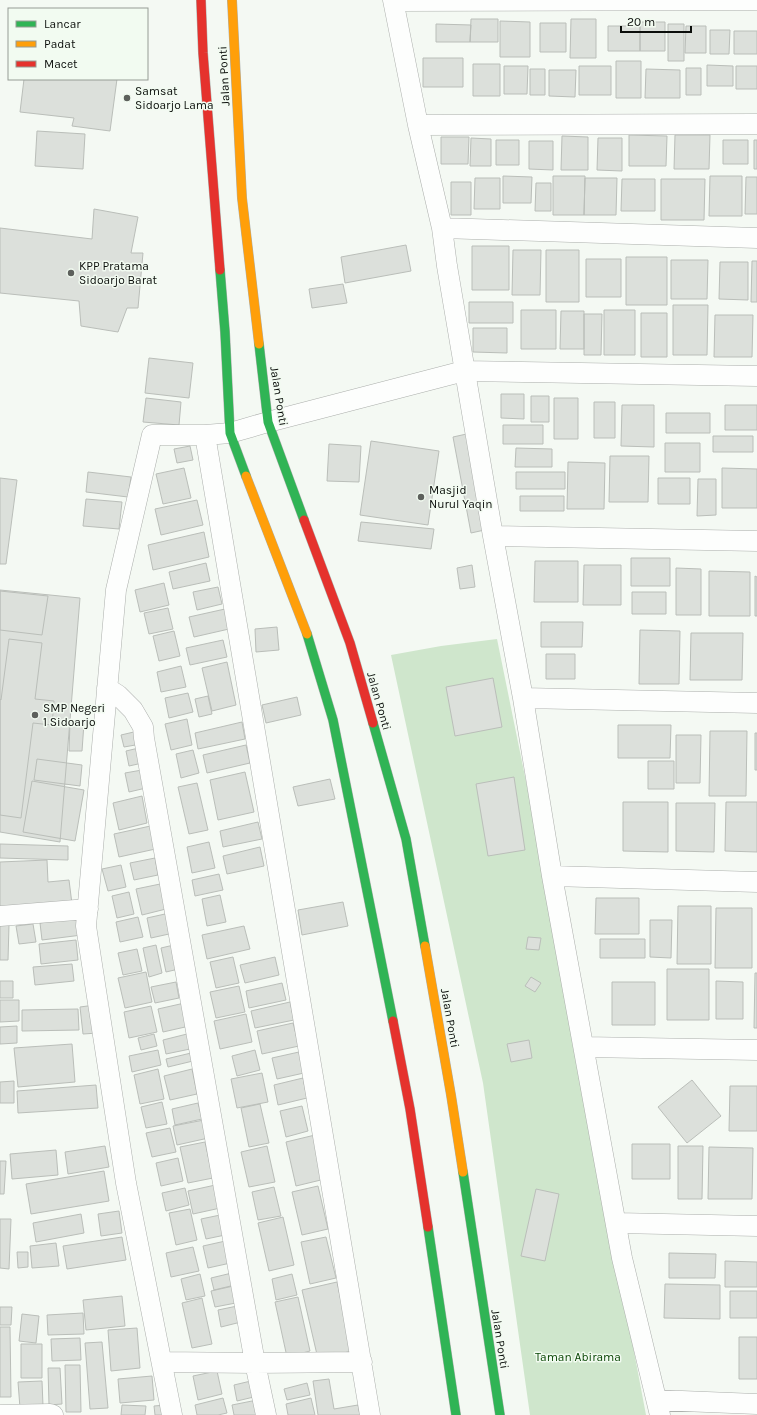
<svg xmlns="http://www.w3.org/2000/svg" width="757" height="1415" viewBox="0 0 757 1415" font-family="Karla,sans-serif">
<style>
.green{fill:#cfe6cc}
.building{fill:#dce0db;stroke:#babeb9}
.lines{fill:none;stroke-linecap:round;stroke-linejoin:round}
.street-casing{stroke:#acafac;stroke-width:21}
.fast-casing{stroke:#acafac;stroke-width:10}
.slow-casing{stroke:#acafac;stroke-width:10}
.jam-casing{stroke:#acafac;stroke-width:10}
.street{stroke:#fdfefd;stroke-width:20}
.fast{stroke:#30b455;stroke-width:9}
.slow{stroke:#ff9f0a;stroke-width:9}
.jam{stroke:#e5322d;stroke-width:9}
.poi-dot{fill:#5d605c;stroke:#f2fbf1;stroke-width:1.5}
.labels{text-anchor:middle;dominant-baseline:central;stroke-width:3;stroke-linejoin:round;paint-order:stroke}
.street-label{font-size:12px;fill:#0b0e0b;stroke:#f2fbf1}
.poi-label{font-size:12px;fill:#0b0e0b;stroke:#f2fbf1;text-anchor:start}
.park-label{font-size:12px;fill:#094604;stroke:#f2fbf1}
</style>
<rect width="100%" height="100%" fill="#f4f9f3"/>
<path class="green" d="M497,639L530,801L646,1415H530L483,1083L391,655L441,646Z"/>
<path class="building" d="M471,19H498V42H470Z
M571,19H596V58H570Z
M500,21L530,22V57H500Z
M640,22H665V51H640Z
M540,23H566V52H540Z
M436,24L471,25L470,42H436Z
M668,24H684V61H668Z
M608,26H640V51H608Z
M686,26H706V53H685Z
M710,30H730L729,54H710Z
M734,31H757V54H734Z
M423,58H463V87H423Z
M616,61H641V98H616Z
M473,64H500V96H473Z
M707,65L733,66V86H707Z
M504,66H528L527,94H504Z
M579,66H611V95H579Z
M736,66H757V89H736Z
M686,68H701V95H686Z
M530,69H545V95H530Z
M646,69L680,70V98H645Z
M549,70H576L575,97L549,96Z
M24,79H117L110,131L72,126L74,118L20,112Z
M37,131L85,134L83,169L35,166Z
M629,135L667,136L666,166H629Z
M675,135H710L709,169H674Z
M562,136L588,137V170H561Z
M441,137H469L468,164H441Z
M471,138L491,139V166H470Z
M598,138H622V171L597,170Z
M496,140H519V165H496Z
M723,140H748V164H723Z
M754,140H757V169H754Z
M529,141H553V170L529,169Z
M503,176L532,177L531,203H503Z
M553,176H585L584,215H553Z
M710,176H742V216H709Z
M746,177H757V214H745Z
M475,178H500V209H474Z
M585,178H617L616,215H584Z
M622,179H655V211H621Z
M661,179H705L704,220H661Z
M451,182H471V215H451Z
M536,183H551V211H535Z
M94,209L138,217L131,253H143L138,308H127L118,332L81,326L79,301L0,293V228L92,239Z
M406,245L411,271L345,283L341,257Z
M472,246H509V290H472Z
M513,250H541L540,295H512Z
M546,250H579V302H546Z
M626,257H667V305H626Z
M586,259H621V297H586Z
M671,260H708L707,299H671Z
M752,261H757V302H751Z
M720,262H748V300L719,299Z
M343,284L347,303L312,308L309,289Z
M469,302H513V323H469Z
M673,305H708L707,355H673Z
M521,310H556V349H521Z
M604,310H635V355H604Z
M561,311H584V349H560Z
M641,313H667V357H641Z
M584,314H602L601,355H584Z
M715,315H753L752,357H714Z
M473,328H507V353L473,352Z
M149,358L193,363L189,398L145,393Z
M501,394H524V419L501,418Z
M531,396H549V422H531Z
M146,398L181,402L179,425L143,422Z
M554,398H578V439H554Z
M594,402H615V438H594Z
M622,405H654V447L621,446Z
M725,405H757V430H725Z
M666,413H710V433H666Z
M503,425H543V444H503Z
M471,433L489,529L471,533L453,437Z
M713,436H753V452H713Z
M371,441L439,451L428,525L360,515Z
M665,443H700V472H665Z
M329,444L361,446L359,482L327,481Z
M190,446L193,460L177,463L174,449Z
M516,448L552,449V467H515Z
M610,456H649L648,502H609Z
M568,462L605,463L604,509H567Z
M184,468L191,498L163,504L156,474Z
M722,468L757,469V508H722Z
M88,472L131,477L128,497L86,492Z
M516,472H565V489H516Z
M0,478L17,480L6,564H0Z
M658,478H690V504H658Z
M698,479H716V515L697,516Z
M520,496H564V511H520Z
M86,499L122,502L119,529L83,526Z
M197,500L203,525L161,535L155,509Z
M361,522L434,529L431,549L358,541Z
M204,532L209,557L153,570L148,545Z
M631,558H670V586H631Z
M535,561H578V602H534Z
M206,563L210,581L173,589L169,572Z
M472,565L475,587L460,589L457,568Z
M584,565H621V605H583Z
M676,568L701,569V615H676Z
M709,571L750,572V616H709Z
M755,576L757,577V616H755Z
M164,583L169,605L140,612L135,590Z
M218,587L222,604L197,610L193,592Z
M0,590L80,598L60,842L0,832Z
M0,591L48,596L42,635L0,630Z
M632,592H666V614H632Z
M168,608L173,629L149,634L144,613Z
M225,609L229,629L194,637L189,617Z
M541,622H583L582,647H541Z
M277,627L279,650L256,652L255,629Z
M640,630L680,631L679,684H639Z
M174,631L180,656L159,661L153,636Z
M691,633H743L742,680H690Z
M9,639L42,643L35,699L54,701L52,725L33,723L21,818L0,815V699L1,700Z
M223,640L227,657L190,665L186,648Z
M546,654H575V679H546Z
M227,662L236,705L212,711L202,668Z
M181,666L186,687L161,692L157,672Z
M493,678L502,727L455,736L446,687Z
M188,693L193,712L169,718L165,698Z
M208,696L212,714L199,717L195,699Z
M297,697L301,715L266,723L262,705Z
M187,719L192,745L171,750L165,724Z
M70,722L84,723L82,751H69Z
M242,722L245,739L198,749L195,733Z
M618,725H671L670,758H618Z
M138,731L141,744L124,747L121,735Z
M710,731H747L746,796H709Z
M755,733H757V770H755Z
M676,735H701L700,783H676Z
M246,745L250,763L207,773L203,755Z
M143,747L147,762L129,766L126,751Z
M193,750L199,773L181,778L176,754Z
M37,759L82,765L80,786L34,780Z
M648,761H674V789H648Z
M142,770L146,788L129,792L125,773Z
M245,772L254,812L218,820L210,780Z
M514,777L525,850L488,856L476,784Z
M330,779L335,799L298,806L293,787Z
M32,781L84,790L75,841L23,832Z
M197,783L208,830L189,834L178,787Z
M142,796L147,823L119,830L113,803Z
M623,802H668V852L623,851Z
M726,802H757V852L725,851Z
M676,803H715L714,852L676,851Z
M258,822L262,839L223,847L220,831Z
M155,825L160,848L119,857L114,834Z
M209,842L215,868L192,873L187,847Z
M0,844L68,846V860L0,858Z
M260,847L264,866L227,874L223,856Z
M155,858L158,875L134,880L130,863Z
M47,860L48,882L69,880L72,904L0,911V862Z
M121,865L126,887L108,891L102,869Z
M219,874L223,890L195,896L192,880Z
M165,883L170,908L142,915L136,889Z
M129,892L134,914L117,918L112,896Z
M220,895L226,922L207,926L202,899Z
M596,898H639V934H595Z
M343,902L348,926L302,935L298,910Z
M678,906H711V964H677Z
M716,908H752V968H715Z
M174,912L178,932L151,938L147,918Z
M79,917L82,935L42,940L40,923Z
M138,917L143,937L120,942L116,922Z
M650,920H672L671,958L650,957Z
M33,924L36,942L19,944L16,926Z
M0,925H9L8,960H0Z
M244,926L250,949L207,959L202,935Z
M528,937L541,938L539,950L526,949Z
M600,939H645V958H600Z
M76,940L78,960L41,964L39,944Z
M178,944L183,968L166,972L161,948Z
M156,945L162,973L149,977L143,948Z
M137,949L142,971L123,975L118,953Z
M233,957L239,983L216,988L210,962Z
M275,957L279,975L245,983L240,965Z
M72,964L74,981L35,985L33,967Z
M667,969H709V1020H667Z
M146,972L152,1002L125,1008L118,978Z
M755,973H757V1028H754Z
M531,977L541,983L535,992L525,986Z
M0,981H13V998H0Z
M716,981L743,982V1019H716Z
M176,982L179,998L155,1003L151,987Z
M612,982H655V1025H612Z
M282,983L286,1000L249,1008L246,991Z
M239,986L245,1012L216,1018L210,992Z
M0,1000H19V1021L0,1022Z
M189,1002L194,1025L163,1032L158,1009Z
M290,1002L294,1020L255,1028L251,1011Z
M95,1005L98,1033L83,1034L80,1007Z
M151,1006L157,1032L129,1038L124,1012Z
M78,1009L79,1030L22,1031V1010Z
M246,1014L252,1042L220,1049L214,1021Z
M293,1023L299,1046L262,1054L257,1031Z
M17,1026V1043L0,1044V1027Z
M191,1033L195,1048L166,1054L163,1040Z
M154,1034L157,1046L141,1050L138,1038Z
M529,1040L532,1058L511,1062L507,1044Z
M72,1044L75,1082L18,1087L14,1048Z
M158,1050L161,1065L132,1072L129,1056Z
M255,1050L260,1070L237,1076L232,1056Z
M299,1052L304,1073L277,1079L272,1058Z
M191,1053L193,1061L168,1067L166,1059Z
M158,1069L164,1099L140,1104L134,1075Z
M192,1069L197,1094L170,1100L164,1076Z
M262,1073L268,1102L237,1108L231,1079Z
M303,1078L307,1098L278,1105L274,1085Z
M692,1080L721,1116L687,1143L658,1107Z
M14,1081V1103H0V1082Z
M96,1085L98,1108L18,1113L17,1091Z
M730,1086H757V1131H729Z
M162,1102L167,1124L146,1128L141,1107Z
M198,1103L202,1119L175,1125L172,1109Z
M260,1104L269,1143L249,1147L241,1108Z
M302,1106L308,1131L286,1137L280,1111Z
M209,1119L213,1137L177,1145L173,1126Z
M170,1128L176,1152L152,1157L146,1133Z
M315,1135L325,1179L296,1186L286,1142Z
M205,1142L213,1178L188,1183L180,1147Z
M632,1144H670V1179H632Z
M105,1146L109,1167L68,1174L65,1152Z
M267,1146L275,1182L249,1187L241,1152Z
M678,1146H703L702,1199H678Z
M709,1147L753,1148L752,1199H708Z
M56,1150L58,1175L12,1179L10,1154Z
M178,1158L183,1181L161,1186L156,1163Z
M0,1161H6L4,1194H0Z
M104,1171L109,1201L31,1214L26,1184Z
M220,1184L225,1207L193,1214L188,1191Z
M318,1186L328,1229L302,1235L292,1192Z
M274,1187L281,1216L258,1220L252,1192Z
M185,1188L189,1205L166,1211L162,1193Z
M536,1189L559,1194L545,1261L521,1256Z
M190,1209L197,1240L176,1245L169,1213Z
M119,1211L122,1233L101,1236L98,1214Z
M81,1214L84,1233L36,1242L33,1223Z
M225,1214L230,1234L206,1239L201,1219Z
M283,1217L294,1265L269,1271L258,1223Z
M0,1219H11L9,1269L0,1268Z
M122,1237L126,1260L67,1269L63,1246Z
M326,1237L336,1278L310,1284L301,1242Z
M230,1240L235,1262L208,1268L203,1246Z
M56,1243L59,1266L32,1268L30,1246Z
M193,1247L199,1271L171,1277L166,1253Z
M17,1252H28V1267L18,1268Z
M669,1253L716,1254L715,1278H669Z
M725,1261L757,1262V1287H725Z
M236,1272L239,1284L214,1290L211,1278Z
M200,1274L205,1296L186,1300L181,1279Z
M292,1274L297,1295L276,1300L272,1279Z
M337,1282L352,1351L318,1359L302,1290Z
M665,1284L720,1285V1319L664,1318Z
M238,1285L241,1302L215,1307L211,1291Z
M730,1291H757V1318H730Z
M122,1296L125,1326L86,1330L83,1300Z
M298,1297L310,1351L287,1357L275,1302Z
M202,1298L212,1344L192,1348L182,1303Z
M242,1305L245,1321L221,1327L218,1310Z
M0,1307H12L11,1325H0Z
M83,1313L84,1334L48,1335L47,1315Z
M22,1314L39,1316L36,1343L19,1341Z
M0,1327H10L11,1397H0Z
M137,1328L140,1368L111,1371L108,1330Z
M739,1337H757V1379H739Z
M80,1338L81,1360L52,1361L51,1339Z
M102,1342L108,1408L90,1409L85,1343Z
M21,1344H42V1378H21Z
M65,1365H80L81,1412H66Z
M48,1368H60L62,1404L49,1405Z
M217,1371L222,1394L198,1400L193,1376Z
M152,1376L154,1400L120,1403L118,1379Z
M329,1379L334,1409L358,1405L360,1415H318L313,1381Z
M255,1380L258,1396L237,1401L234,1385Z
M42,1381L43,1406L20,1408L18,1382Z
M307,1383L310,1395L287,1400L284,1389Z
M223,1398L227,1413L218,1415H197L195,1405Z
M311,1398L315,1415H288L286,1404Z
M257,1400L260,1415H234L232,1405Z
M122,1405L146,1406L145,1415H121Z
M166,1405L167,1415H155L154,1406Z"/>
<g class="lines">
<defs>
<path id="street" d="M393,0L418,125L442,228L447,266L493,536L523,698L552,876L622,1258L660,1415
M393,1L757,0
M418,125L757,124
M442,228L757,238
M205,435L370,1415
M493,536L757,541
M107,688L118,695L133,710L143,727L144,738L255,1363L266,1415
M523,698L757,703
M552,876L757,882
M0,916L88,909
M584,1047L757,1050
M617,1223L757,1226
M162,1362L255,1363L362,1362
M657,1400L757,1404
M0,1415L50,1414L53,1415
M172,1415L126,1183L86,926L116,590L152,435H205L230,433L268,422L464,371L757,376"/>
<path id="fast" d="M220,270L225,332L230,433L246,476
M259,344L268,422L304,520
M307,634L333,720L393,1021
M373,723L406,839L425,946
M463,1172L500,1415
M428,1227L456,1415"/>
<path id="slow" d="M232,0L242,198L259,344
M246,476L307,634
M425,946L451,1095L463,1172"/>
<path id="jam" d="M201,0L203,53L220,270
M304,520L350,643L373,723
M393,1021L410,1109L428,1227"/>
</defs>
<use href="#street" class="street-casing"/>
<use href="#fast" class="fast-casing"/>
<use href="#slow" class="slow-casing"/>
<use href="#jam" class="jam-casing"/>
<use href="#street" class="street"/>
<use href="#fast" class="fast"/>
<use href="#slow" class="slow"/>
<use href="#jam" class="jam"/>
</g>
<g class="poi-dot">
<circle cx="127" cy="98" r="4"/>
<circle cx="71" cy="273" r="4"/>
<circle cx="421" cy="497" r="4"/>
<circle cx="35" cy="715" r="4"/>
</g>
<g class="labels">
<g class="street-label">
<text transform="translate(224 76) rotate(-93)">Jalan Ponti</text>
<text transform="translate(279 396) rotate(81)">Jalan Ponti</text>
<text transform="translate(379 701) rotate(74)">Jalan Ponti</text>
<text transform="translate(450 1018) rotate(80)">Jalan Ponti</text>
<text transform="translate(500 1339) rotate(81)">Jalan Ponti</text>
</g>
<g class="poi-label">
<text x="135" y="91">Samsat<tspan x="135" dy="14">Sidoarjo Lama</tspan></text>
<text x="79" y="266">KPP Pratama<tspan x="79" dy="14">Sidoarjo Barat</tspan></text>
<text x="429" y="490">Masjid<tspan x="429" dy="14">Nurul Yaqin</tspan></text>
<text x="43" y="708">SMP Negeri<tspan x="43" dy="14">1 Sidoarjo</tspan></text>
</g>
<g class="park-label">
<text x="578" y="1357">Taman Abirama</text>
</g>
</g>
<rect x="8" y="8" width="140" height="72" fill="#f2fbf1" stroke="#969c95"/>
<rect x="16" y="21" width="20" height="6" fill="#30b455" stroke="#969c95"/>
<text x="44" y="28" font-size="12" fill="#0b0e0b">Lancar</text>
<rect x="16" y="41" width="20" height="6" fill="#ff9f0a" stroke="#969c95"/>
<text x="44" y="48" font-size="12" fill="#0b0e0b">Padat</text>
<rect x="16" y="61" width="20" height="6" fill="#e5322d" stroke="#969c95"/>
<text x="44" y="68" font-size="12" fill="#0b0e0b">Macet</text>
<path d="M621 26v6h70v-6" fill="none" stroke="#0b0e0b" stroke-width="2"/>
<text x="627" y="26" font-size="12" fill="#0b0e0b" stroke="#f2fbf1" stroke-width="3" paint-order="stroke">20 m</text>
</svg>
